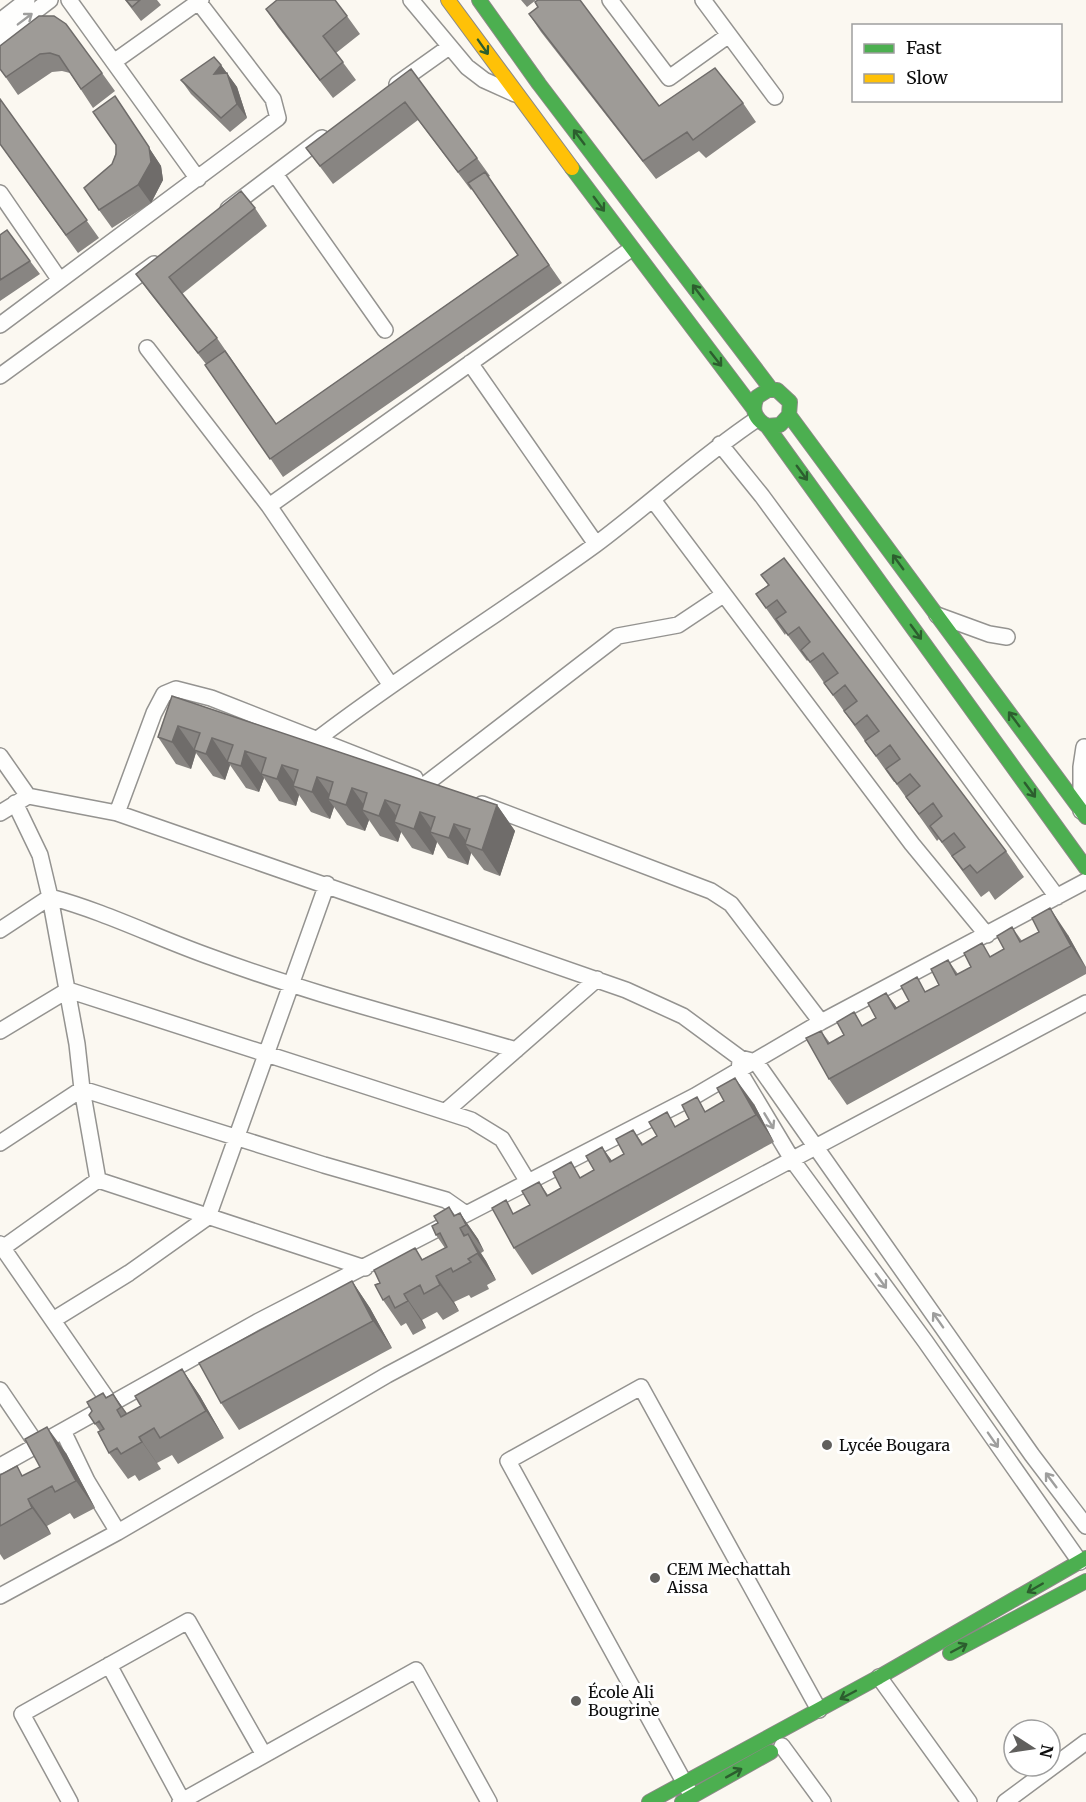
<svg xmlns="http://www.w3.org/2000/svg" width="1086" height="1802" viewBox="0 0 1086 1802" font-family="Merriweather,serif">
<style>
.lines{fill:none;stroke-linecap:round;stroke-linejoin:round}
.street-casing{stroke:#949390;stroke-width:18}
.fast-casing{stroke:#8b8986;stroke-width:16}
.slow-casing{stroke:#8b8986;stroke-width:16}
.street{stroke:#fefefd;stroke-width:15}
.fast{stroke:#4caf50;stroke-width:14}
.slow{stroke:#ffc107;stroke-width:14}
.wall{fill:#888582}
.shaded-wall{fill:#6f6c6a}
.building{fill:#9e9b97;stroke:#6f6c6a;stroke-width:1.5}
.oneway{stroke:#9e9e9d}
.oneway2{stroke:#2c5e2e}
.poi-dot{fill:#605f5d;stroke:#fff;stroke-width:2}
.labels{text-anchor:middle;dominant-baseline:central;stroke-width:6;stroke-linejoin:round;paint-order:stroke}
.poi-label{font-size:16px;fill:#0d0d0d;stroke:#fff;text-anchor:start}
</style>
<rect width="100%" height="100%" fill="#fbf8f1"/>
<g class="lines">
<defs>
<path id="street" d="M69,0L198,179
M411,0L467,67L484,80L515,94
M610,0L669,78L729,35
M703,0L775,97
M0,21L27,0
M0,38L50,0
M115,61L201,0
M397,84L449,47
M275,174L385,330
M0,193L59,279
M228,209L322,138
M0,325L278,118L273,99L197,0
M147,348L269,506
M470,363L596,544
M0,376L154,264
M720,444L762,496L1057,897
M653,500L912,844L987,935
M937,615L989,634L1007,637
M390,684L269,506L631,249
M319,738C408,670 504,611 595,545C650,504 700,457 757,419
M0,756L28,796
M427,783L618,636L678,625L723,595
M15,803L40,855L50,897L77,1044L82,1089L98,1180
M482,804L711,891L731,904L821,1022
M1081,811V767L1084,747
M0,813L28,796L117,813L626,990L683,1016L740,1058L756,1062L1032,1455L1086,1526
M117,813L154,713L164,694L176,689L211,698L415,778
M0,930L50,897C106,912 157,938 211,957C311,994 414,1020 516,1050
M0,1031L68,990L471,1120L502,1139L528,1182
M740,1061L739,1071L793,1161L925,1341L1080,1562
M446,1111L597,979
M0,1143L82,1089L324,1165L446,1200L466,1214
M98,1180L365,1268
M0,1244L112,1406
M0,1250L98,1180
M53,1320L129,1273L208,1217L327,884
M0,1390L38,1446
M64,1433L87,1481L118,1532
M0,1466L257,1322L695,1096L821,1022L1086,881
M0,1596L118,1532L387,1375L1086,1003
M109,1665L183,1802
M879,1677L969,1802
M782,1746L823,1802
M689,1791L508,1461L641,1387L819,1710
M70,1802L22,1714L188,1621L264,1755
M180,1802L416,1670L489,1802
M1005,1802L1086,1742"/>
<path id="fast" d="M479,0L539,84L771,389
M572,168L753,408
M789,415L1086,817
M767,426L780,425L789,415L790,402L777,390H768L757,397C751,410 755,419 767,426L1086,868
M950,1653L1086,1581
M649,1802L879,1677L1086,1558
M682,1802L771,1752"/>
<path id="slow" d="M448,0L572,168"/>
</defs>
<use href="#street" class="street-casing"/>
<use href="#fast" class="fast-casing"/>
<use href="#slow" class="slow-casing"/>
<use href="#street" class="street"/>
<use href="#fast" class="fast"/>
<use href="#slow" class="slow"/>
</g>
<path class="wall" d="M125,0H157L161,5L141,21Z
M521,0H536L527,7Z
M535,2L659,106L743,103L756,122L706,158L699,151L656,179L541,32L529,14L538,7Z
M266,9L347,16L360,34L336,53L356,80L333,98L278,27Z
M39,16L102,73L115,91L93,108L70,73L62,71L52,72L18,95L0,69Z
M221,65L237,87L247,118L230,132L191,94L181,80Z
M411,69L477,158L490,176L488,177L562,283L283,477L206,364L149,292L136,274L255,208L267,226L182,294L217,338L276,424L518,255L472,189L471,190L418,120L333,184L306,148Z
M0,99L99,238L78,253L0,144Z
M127,114L161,166L163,180L151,203L112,228L99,210Z
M0,235L30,261L40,274L0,301Z
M761,575L1006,851L1024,877L995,900L989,891L981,897L939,839L937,841L925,824L895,782H894L884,768L808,660L807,661L786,633L785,635L756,594L768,585Z
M172,696L497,805L515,831L500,876L484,870L471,853L468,865L448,858L437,842L433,855L412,848L401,832L398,842L380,836L369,820L365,831L347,825L334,807L330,819L311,812L299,795L296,806L279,801L264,778L259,792L246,788L230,765L225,780L213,776L196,753L191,769L176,764L158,737Z
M1012,927L1022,941L1068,935L1086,967V974L847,1105L829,1079L821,1031L830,1043L876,1018L886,993L897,1008L927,991L939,985L948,960L958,974L1004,949Z
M754,1104L774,1142L532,1275L514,1248L515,1213L530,1205L539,1182L548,1195L624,1154L633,1130L643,1144L707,1111Z
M449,1207L455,1215L460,1213L478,1239L484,1251L481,1253L486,1261L496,1280L487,1285L489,1289L471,1298L469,1295L454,1302L459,1311L443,1320L437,1312L422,1320L426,1328L413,1335L406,1323L401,1326L383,1300L423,1259L445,1248L436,1235L438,1223Z
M352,1281L370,1308L392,1348L239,1430L221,1403Z
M182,1369L200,1396L224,1438L178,1464L172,1455L157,1463L161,1469L139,1481L135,1475L128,1479L109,1453L100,1431L95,1424L106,1397L113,1394L127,1414L141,1406Z
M66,1453L95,1508L74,1519L70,1513L47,1526L51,1534L4,1560L0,1554V1475H24Z"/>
<path class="shaded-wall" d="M221,65L237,87L247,118L214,74Z
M115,96L161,166L163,180L151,203L138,185Z
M178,726L196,752L191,769L172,742Z
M212,738L230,765L225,780L206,754Z
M245,751L264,778L259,792L241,766Z
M282,765L298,788L293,786L299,795L296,806L277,779Z
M317,777L334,801L328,799L334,807L330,819L312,792Z
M352,788L369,812L362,810L369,820L365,831L346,805Z
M385,800L402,824L394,822L401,832L398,842L379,816Z
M497,805L515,831L500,876L482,850Z
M420,812L435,834L430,832L437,842L433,855L414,829Z
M454,824L469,845L465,844L471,853L468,865L449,838Z
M1050,908L1068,935L1086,968L1071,946Z
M886,993L905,1019L913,1035L895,1009Z
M735,1078L754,1104L774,1142L756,1115Z
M602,1147L621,1173L629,1188L610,1162Z
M460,1213L478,1239L484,1251L466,1225Z
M460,1228L478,1253L468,1234L486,1261L496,1280L464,1236Z
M436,1276L454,1302L459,1311L440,1285Z
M352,1281L370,1308L392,1348L373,1321Z
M404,1294L422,1320L426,1328L408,1301Z
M182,1369L200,1396L224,1438L206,1411Z
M113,1394L132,1420L139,1434L121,1407Z
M47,1427L66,1453L95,1508L76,1481Z
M139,1437L157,1463L161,1469L142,1442Z
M28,1499L47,1526L51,1534L32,1508Z"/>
<path class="building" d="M126,0H140L132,7Z
M277,0H335L347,16L323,36L343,62L320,80L266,9Z
M538,0H580L659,106L715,68L743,103L693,140L687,132L643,161L529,14L538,7L535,2Z
M39,16H54L66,24L102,73L81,89L59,56L50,53L40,54L6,77L0,69V46Z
M214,57L221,65L214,74L227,73L237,104L221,118L181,80Z
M411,69L477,158L458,172L405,102L320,166L306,148Z
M115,96L149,147L151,162L138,185L99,210L84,188L112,164L116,154V145L93,112Z
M0,99L87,220L66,235L0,144Z
M485,172L549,265L270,459L205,365L225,351L276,424L518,255L468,183Z
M241,191L255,208L169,277L217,338L198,353L136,274Z
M7,230L30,261L0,280V235Z
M784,558L1006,851L977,873L970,865L963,870L952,856L965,847L954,833L942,842L930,826L942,816L933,803L919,814L906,797L920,786L910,774L897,784L886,769L900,759L890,745L876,756L865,741L879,731L867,715L855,725L844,711L857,701L845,685L833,695L824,683L838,673L823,653L810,662L801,650L810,642L799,627L788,635L776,619L786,612L777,600L766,608L756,594L769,585L761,575Z
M172,696L497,805L482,850L465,844L470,829L454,824L449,838L430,832L435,817L420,812L414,829L394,822L400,805L385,800L379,816L362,810L367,793L352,788L346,805L328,799L333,782L317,777L312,792L293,786L298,770L282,765L277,779L261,774L266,758L245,751L241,766L227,762L233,745L212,738L206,754L194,750L200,733L178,726L172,742L158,737Z
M1050,908L1071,946L829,1079L806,1038L821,1031L828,1044L844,1035L837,1022L854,1012L862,1026L876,1018L868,1003L886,993L895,1009L909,1001L901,986L917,977L925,992L939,985L931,969L948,960L956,975L971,967L964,953L982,943L990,957L1004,949L997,936L1012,927L1020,942L1039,932L1032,918Z
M735,1078L756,1115L514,1248L492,1208L506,1200L513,1214L530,1205L522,1191L539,1182L547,1196L561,1188L553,1172L571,1162L580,1178L594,1170L586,1156L602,1147L610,1162L624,1154L616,1139L633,1130L642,1145L657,1136L649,1122L667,1112L675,1127L689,1119L682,1105L697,1097L705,1112L724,1101L717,1088Z
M449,1207L454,1216L460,1213L466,1225L460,1228L464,1236L468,1234L478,1253L468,1259L471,1262L453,1272L451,1268L436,1276L440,1285L424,1294L420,1285L404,1294L408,1301L395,1308L389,1296L383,1300L375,1285L380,1283L374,1270L415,1248L422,1260L447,1247L440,1233L436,1235L432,1226L438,1223L434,1216Z
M352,1281L373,1321L221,1403L199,1363Z
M182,1369L206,1411L160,1438L154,1428L139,1437L142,1442L121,1454L117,1448L109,1453L98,1432L104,1429L99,1421L95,1424L89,1415L92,1411L87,1402L103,1393L106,1398L113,1394L121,1407L117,1410L121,1417L141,1406L135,1396Z
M47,1427L76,1481L55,1492L52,1486L28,1499L32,1508L0,1526V1475L17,1466L22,1476L40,1467L25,1439Z"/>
<defs><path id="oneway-shaft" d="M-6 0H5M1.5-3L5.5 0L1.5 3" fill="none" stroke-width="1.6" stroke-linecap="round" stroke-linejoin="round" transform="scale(1.5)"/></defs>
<g class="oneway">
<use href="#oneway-shaft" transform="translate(25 19) rotate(-37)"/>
<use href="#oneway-shaft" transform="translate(769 1121) rotate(59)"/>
<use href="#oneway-shaft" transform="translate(881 1281) rotate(54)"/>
<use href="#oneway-shaft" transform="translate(938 1320) rotate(-125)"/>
<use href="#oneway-shaft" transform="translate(993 1440) rotate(55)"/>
<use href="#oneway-shaft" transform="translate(1051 1480) rotate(-127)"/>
</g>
<g class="oneway2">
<use href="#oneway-shaft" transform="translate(483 47) rotate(55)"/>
<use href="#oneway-shaft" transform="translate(579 137) rotate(-127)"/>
<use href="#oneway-shaft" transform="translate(599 204) rotate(54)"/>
<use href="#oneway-shaft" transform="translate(698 292) rotate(-127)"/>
<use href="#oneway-shaft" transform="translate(716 359) rotate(52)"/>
<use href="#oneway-shaft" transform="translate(802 473) rotate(54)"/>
<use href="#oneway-shaft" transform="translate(898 562) rotate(-126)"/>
<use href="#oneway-shaft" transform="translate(916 632) rotate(54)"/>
<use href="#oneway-shaft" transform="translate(1014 719) rotate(-127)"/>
<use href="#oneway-shaft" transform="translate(1030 790) rotate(54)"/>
<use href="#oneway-shaft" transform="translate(1035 1588) rotate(150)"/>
<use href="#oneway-shaft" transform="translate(959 1648) rotate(-28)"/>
<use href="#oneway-shaft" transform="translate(848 1695) rotate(152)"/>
<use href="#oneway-shaft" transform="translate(734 1773) rotate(-29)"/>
</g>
<g class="poi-dot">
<circle cx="827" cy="1445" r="6"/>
<circle cx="655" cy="1578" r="6"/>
<circle cx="576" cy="1701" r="6"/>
</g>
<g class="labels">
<g class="poi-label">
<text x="839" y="1445">Lycée Bougara</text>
<text x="667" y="1569">CEM Mechattah<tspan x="667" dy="18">Aissa</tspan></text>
<text x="588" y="1692">École Ali<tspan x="588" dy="18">Bougrine</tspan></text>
</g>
</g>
<rect x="852" y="24" width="210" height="78" fill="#ffffff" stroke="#9e9e9e" stroke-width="1.5"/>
<rect x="864" y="44" width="30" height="9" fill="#4caf50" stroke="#9e9e9e" stroke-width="1.5"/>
<text x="906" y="54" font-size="18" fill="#0d0d0d">Fast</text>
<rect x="864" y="74" width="30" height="9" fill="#ffc107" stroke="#9e9e9e" stroke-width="1.5"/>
<text x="906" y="84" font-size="18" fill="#0d0d0d">Slow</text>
<g transform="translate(1032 1748) rotate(102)"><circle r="28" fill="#ffffff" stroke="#9e9e9e" stroke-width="1.5"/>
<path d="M0-4.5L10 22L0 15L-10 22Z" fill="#605f5d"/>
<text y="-9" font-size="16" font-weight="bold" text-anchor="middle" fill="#0d0d0d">N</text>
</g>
</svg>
